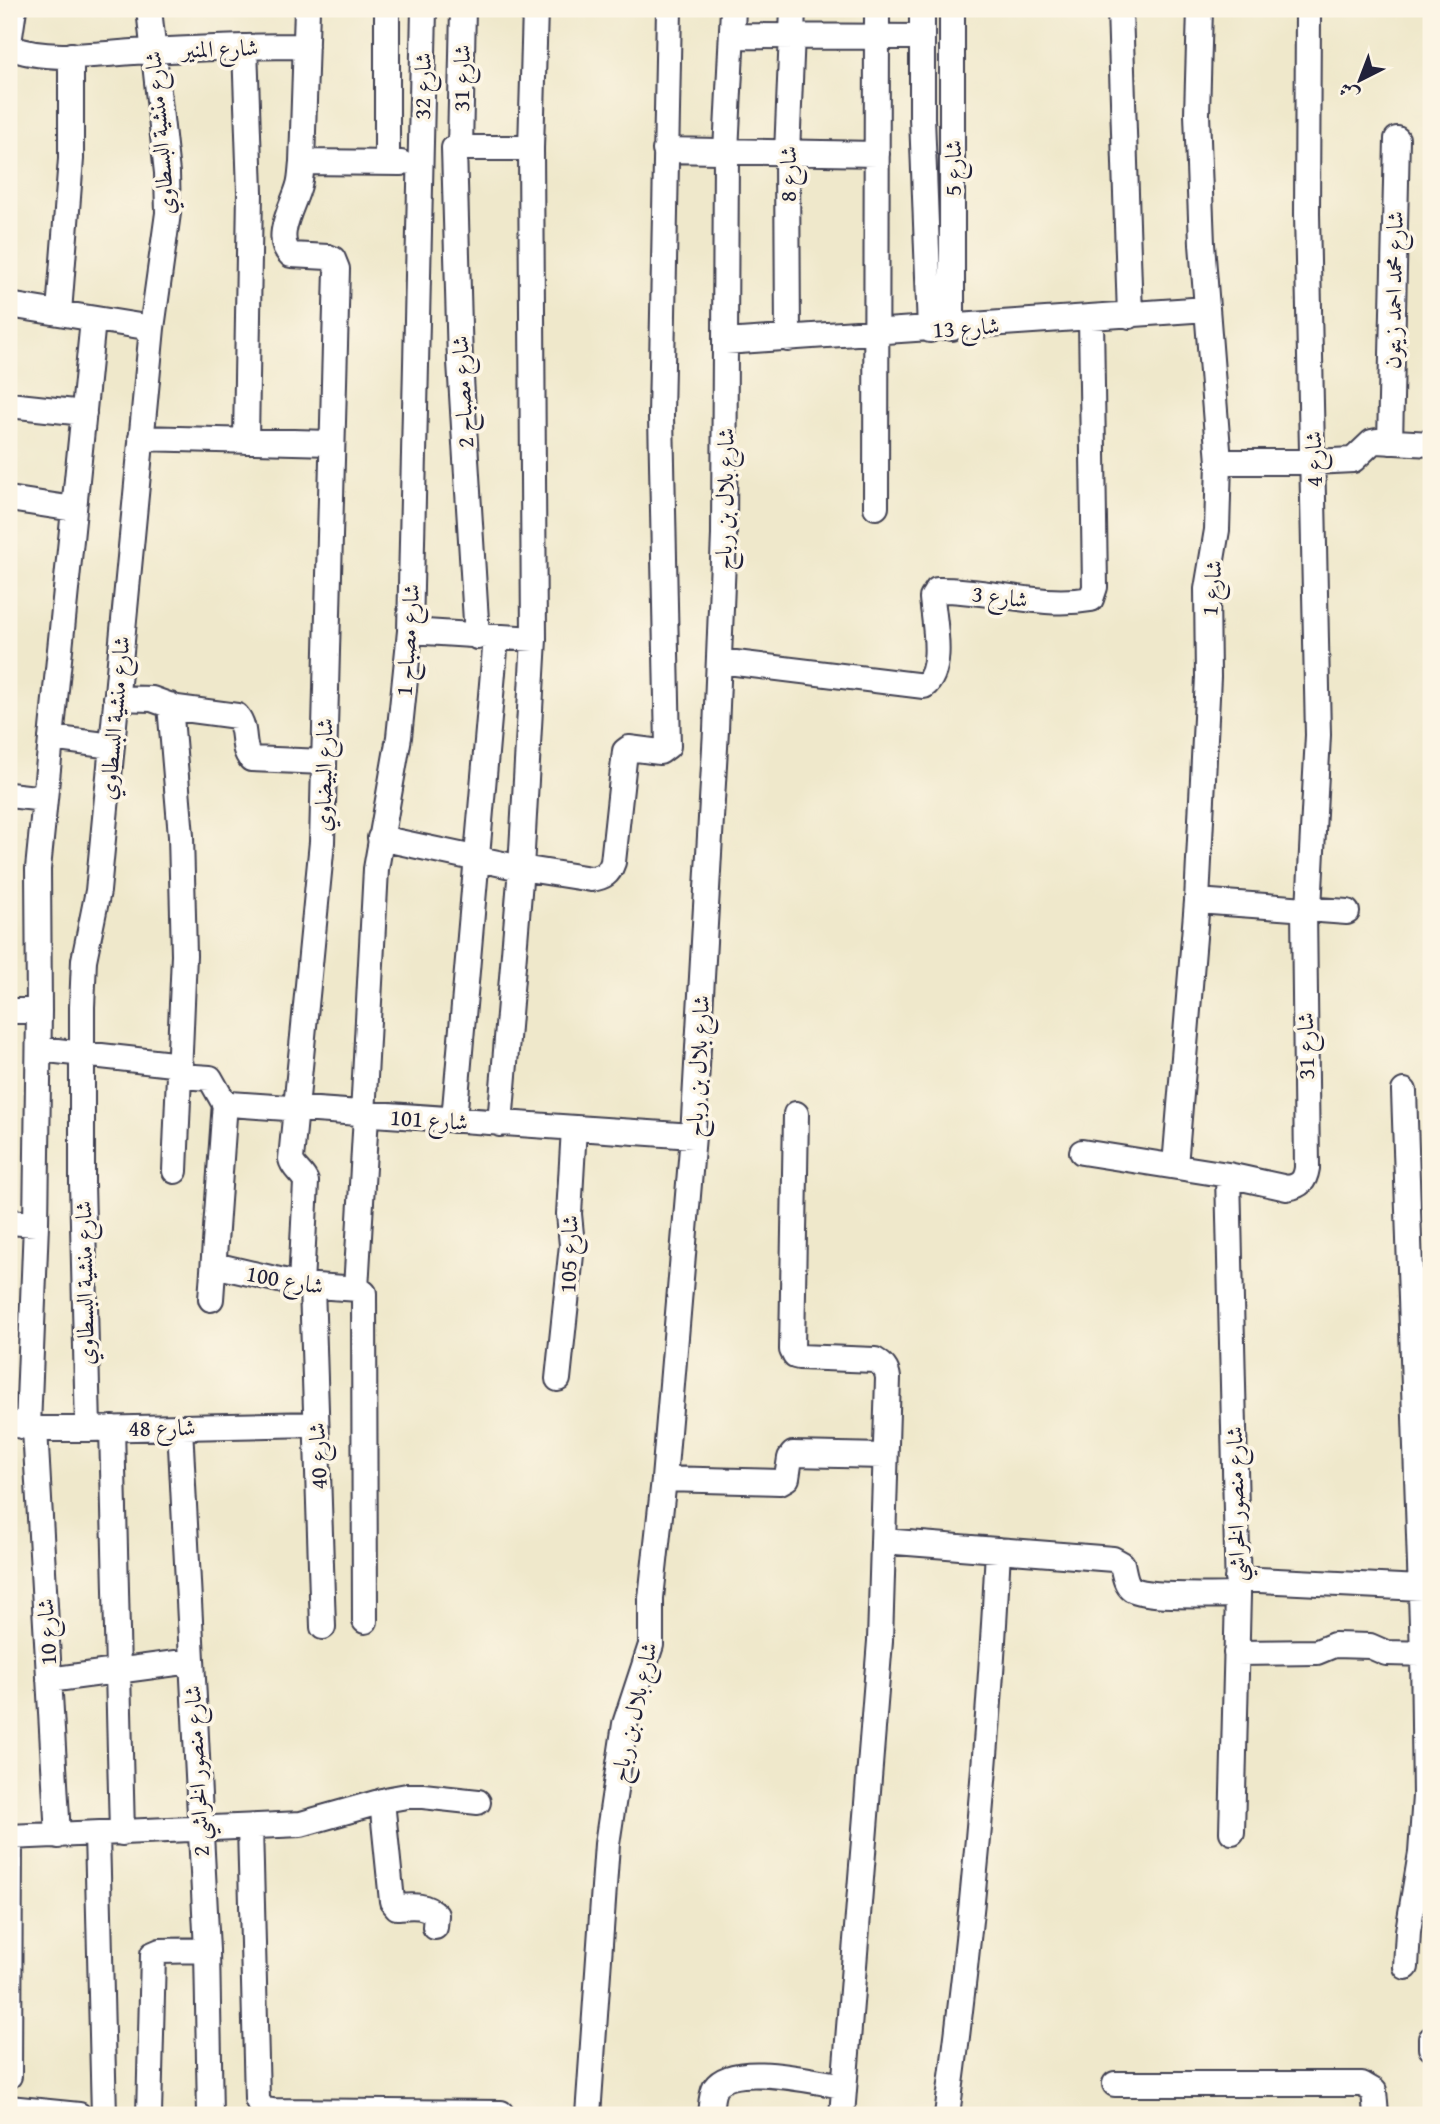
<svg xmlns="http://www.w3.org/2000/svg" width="1440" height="2124" viewBox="0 0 1440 2124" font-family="'Gentium Book Plus',Amiri,serif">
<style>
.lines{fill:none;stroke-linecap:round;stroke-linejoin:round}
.minor-casing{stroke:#414051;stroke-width:28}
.minor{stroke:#fff;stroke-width:24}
.labels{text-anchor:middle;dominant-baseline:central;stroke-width:7;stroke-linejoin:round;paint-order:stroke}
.street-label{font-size:23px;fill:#22223b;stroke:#fcf5e5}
</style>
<rect width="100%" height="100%" fill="#fcf5e5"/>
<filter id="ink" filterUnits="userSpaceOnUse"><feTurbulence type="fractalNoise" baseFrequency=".0143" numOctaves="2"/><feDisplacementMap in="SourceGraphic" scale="14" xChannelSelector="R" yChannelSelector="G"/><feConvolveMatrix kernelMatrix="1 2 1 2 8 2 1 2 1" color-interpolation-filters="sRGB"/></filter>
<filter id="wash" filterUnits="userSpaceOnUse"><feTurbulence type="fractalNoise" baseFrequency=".00686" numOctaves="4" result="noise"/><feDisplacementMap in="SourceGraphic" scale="28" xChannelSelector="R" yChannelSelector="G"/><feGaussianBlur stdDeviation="1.57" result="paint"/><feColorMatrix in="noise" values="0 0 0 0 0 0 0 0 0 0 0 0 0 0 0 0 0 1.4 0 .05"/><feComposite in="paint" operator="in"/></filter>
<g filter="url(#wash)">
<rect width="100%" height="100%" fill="#efe8cb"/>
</g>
<g filter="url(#ink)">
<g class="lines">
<defs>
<path id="minor" d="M922,9V117L930,330
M952,9V328
M1120,9L1130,316
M1308,9L1307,214L1318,735L1309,909
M732,36L922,37
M9,43L14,9
M9,47C48,63 107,53 149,51C201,48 253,46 306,46
M245,47L250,192L246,441
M460,148L463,9
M665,150L877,154
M302,162L401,163
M387,163V9
M9,305L152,328
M59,312L71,159V55
M788,339L787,153L793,9
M725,342L1207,309
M9,405L84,413
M141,438L331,443
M1390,442L1397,139
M1219,462H1313L1353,460L1372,442L1377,441L1431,444
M9,499L74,509
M876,507L877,9
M410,631L534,639
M477,637L460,362L454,148H531
M719,661L924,686C945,670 934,622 932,598L937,590C989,589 1039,608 1091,599L1095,587L1091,319
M116,698L152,699L177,708L237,716C248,729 240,747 251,759L324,762
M170,705L181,836L184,955L175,1171
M51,738L112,746
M9,795L45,799
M380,838L521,868L591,879C604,877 609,874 613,862L625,751L629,748L660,752L668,746L661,416L669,9
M1197,901L1347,912
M9,1011H39
M39,1049L181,1065
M180,1076L210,1078L223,1101L230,1104L693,1136
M1404,1091L1423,1654L1425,1796L1421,1853L1408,1931L1406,1967
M796,1114L792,1350L795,1356L799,1357L875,1360C883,1365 887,1369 888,1378L880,1641L842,2115
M363,1115L376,869L399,737L410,631L424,9
M454,1120L496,638
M500,1124L521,868L534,639L531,148L535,9
M1082,1152L1228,1175L1287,1188C1300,1186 1305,1181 1307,1168L1304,908
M1175,1166L1197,901L1208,677L1207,589L1217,530L1219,462L1202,244L1197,114L1200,9
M1228,1175L1238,1595L1232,1832
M9,1222L36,1224
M214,1265L301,1285L359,1289L364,1293L365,1621
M301,1285L306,1182C303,1173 293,1169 291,1159L322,842L337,269L333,259L328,257L291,255C272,238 294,205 299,185C301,178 301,170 302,162L307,9
M312,1286L323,1627
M356,1289L366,1115
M211,1299L225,1102
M558,1379L572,1245L569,1214L574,1128
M9,1423L35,1429H88L316,1424
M28,1427L36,1224L39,1011L38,869L93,320
M180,1427L207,1950L210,2115
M112,1428L122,1833
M35,1429L58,1836
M88,1429L82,1183V1007L84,960L98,891L152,328L168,213L167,173L149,9
M664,1479L780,1482L787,1478L790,1458L793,1454L885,1456
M883,1541L1113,1559L1122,1564C1124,1572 1125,1584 1132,1589C1148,1598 1216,1595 1238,1595
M1237,1579L1421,1588
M1236,1653L1317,1652L1334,1645L1370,1646L1386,1653L1431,1654
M49,1680L191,1661
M382,1801L392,1901L397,1907C412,1906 425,1904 436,1915L435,1927
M250,1827L257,2099L262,2109L272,2111L501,2113
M97,1834L104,2115
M9,1837L301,1824L390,1799L407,1796H423L478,1802
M1431,2039V2048
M9,2076L10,1837
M1115,2084H1362L1374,2091L1376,2115
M9,2108L79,2115
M149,2115L153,1954L160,1951L207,1950
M588,2115L607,1844L625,1724L651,1645V1598L664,1479L693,1136L716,730L724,535L726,152L733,9
M710,2115C711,2107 711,2095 715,2088C733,2061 815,2082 844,2086
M947,2115C972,1928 989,1738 998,1550"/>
</defs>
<use href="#minor" class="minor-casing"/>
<use href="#minor" class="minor"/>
</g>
</g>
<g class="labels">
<g class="street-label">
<text transform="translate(220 48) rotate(-2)">شارع المنير</text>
<text transform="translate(461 78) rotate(-89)">شارع 31</text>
<text transform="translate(422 86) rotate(-89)">شارع 32</text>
<text transform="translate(159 133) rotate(-95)">شارع منشية البسطاوي</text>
<text transform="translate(952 168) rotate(-90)">شارع 5</text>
<text transform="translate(787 174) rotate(-90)">شارع 8</text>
<text transform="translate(1393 290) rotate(-89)">شارع محمد احمد زيتون</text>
<text transform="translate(966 327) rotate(-4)">شارع 13</text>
<text transform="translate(462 392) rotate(-93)">شارع مصباح 2</text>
<text transform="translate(1313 459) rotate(-91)">شارع 4</text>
<text transform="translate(724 499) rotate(-89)">شارع بلال بن رباح</text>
<text transform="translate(1211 588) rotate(-85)">شارع 1</text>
<text transform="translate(1000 596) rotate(7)">شارع 3</text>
<text transform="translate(407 640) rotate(-86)">شارع مصباح 1</text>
<text transform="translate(114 718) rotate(-85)">شارع منشية البسطاوي</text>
<text transform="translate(323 775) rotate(-89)">شارع البيضاوي</text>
<text transform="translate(1305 1046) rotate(-91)">شارع 31</text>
<text transform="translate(697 1066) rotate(-87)">شارع بلال بن رباح</text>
<text transform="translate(429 1119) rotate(4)">شارع 101</text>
<text transform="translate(568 1254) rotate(-88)">شارع 105</text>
<text transform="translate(285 1279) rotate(10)">شارع 100</text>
<text transform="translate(84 1283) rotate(-91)">شارع منشية البسطاوي</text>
<text transform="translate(162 1427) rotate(-1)">شارع 48</text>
<text transform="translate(317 1456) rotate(-92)">شارع 40</text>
<text transform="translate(1235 1504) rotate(-91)">شارع منصور الخراشي</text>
<text transform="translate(46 1632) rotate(-93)">شارع 10</text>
<text transform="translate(633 1712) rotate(-77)">شارع بلال بن رباح</text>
<text transform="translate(196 1771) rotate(-93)">شارع منصور الخراشي 2</text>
</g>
</g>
<rect width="1440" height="2124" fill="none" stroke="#fcf5e5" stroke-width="35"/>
<g transform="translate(1360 80) rotate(222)" stroke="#fcf5e5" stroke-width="5" paint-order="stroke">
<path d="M0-5L12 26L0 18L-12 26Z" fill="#22223b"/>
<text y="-10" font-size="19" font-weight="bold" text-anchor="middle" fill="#22223b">ش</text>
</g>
</svg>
